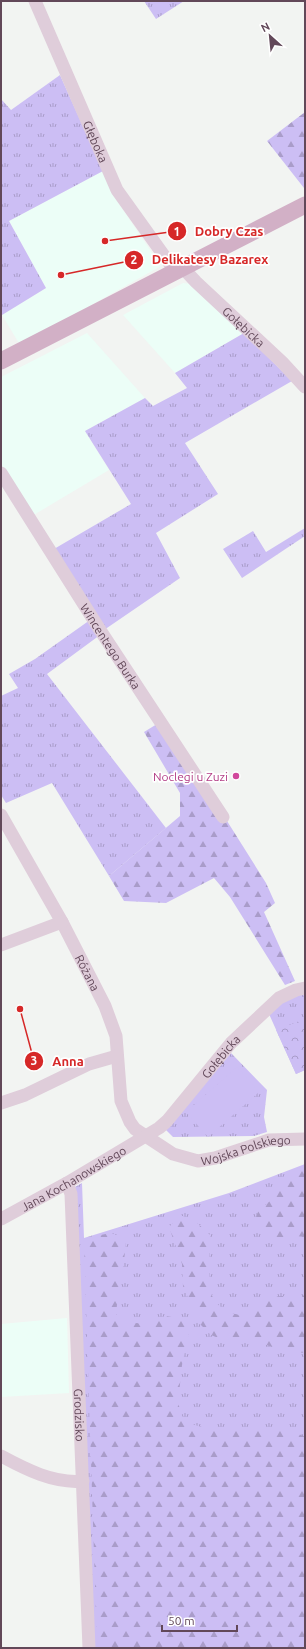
<svg xmlns="http://www.w3.org/2000/svg" width="306" height="1649" viewBox="0 0 306 1649" font-family="Ubuntu,sans-serif">
<style>
.commercial{fill:#ecfef7}
.grass{fill:url(#grass-tufts)}
.forest{fill:url(#forest-firs)}
.park{fill:url(#park-crowns)}
.pitch{fill:#ccbef4}
.lines{fill:none;stroke-linecap:round;stroke-linejoin:round}
.minor{stroke:#dfcdda;stroke-width:13}
.major{stroke:#d2b0c6;stroke-width:17}
.hotel-dot{fill:#d1479c;stroke:#fff;stroke-width:1.5}
.labels{text-anchor:middle;dominant-baseline:central;stroke-width:3.5;stroke-linejoin:round;paint-order:stroke}
.street-label{font-size:12px;fill:#624859;stroke:#fff}
.hotel-label{font-size:12px;fill:#b23c85;stroke:#fff;text-anchor:end}
.leader{fill:none;stroke:#d62828;stroke-width:1.5}
.callout-dot{fill:#d62828;stroke:#fff;stroke-width:1.5}
.mark-label{font-size:12px;text-anchor:middle;font-weight:bold;fill:#fff}
.callout-label{font-size:13px;text-anchor:middle;font-weight:bold;fill:#d62828;stroke:#fff;stroke-width:3.5;stroke-linejoin:round;paint-order:stroke}
</style>
<defs>
<pattern id="grass-tufts" width="24" height="20" patternUnits="userSpaceOnUse"><rect width="24" height="20" fill="#ccbef4"/><path d="M3 7l-1-3M5 7V3M7 7l1-3M15 17l-1-3M17 17v-4M19 17l1-3" fill="none" stroke="#a99cc9"/></pattern>
<pattern id="forest-firs" width="22" height="20" patternUnits="userSpaceOnUse"><rect width="22" height="20" fill="#ccbef4"/><path d="M5 1l3.5 6h-7zM16 11l3.5 6h-7z" fill="#a99cc9"/></pattern>
<pattern id="park-crowns" width="20" height="18" patternUnits="userSpaceOnUse"><rect width="20" height="18" fill="#ccbef4"/><path d="M2 6a3 3 0 1 1 6 0M12 15a3 3 0 1 1 6 0" fill="none" stroke="#a99cc9"/></pattern>
</defs>
<rect width="100%" height="100%" fill="#f2f4f2"/>
<path class="commercial" d="M103,171L113,195L161,266L20,345L2,315L46,288L9,221Z
M183,283L191,284L244,333L175,373L123,315Z
M87,333L145,398L85,431L109,470L32,516L1,464V377Z
M67,1318L69,1393L1,1397V1324Z"/>
<path class="grass" d="M144,1H184L156,19Z
M60,75L103,171L9,221L46,288L2,315L1,99L11,110Z
M244,333L292,381L185,443L218,494L156,533L180,578L104,630L54,549L131,504L85,431L145,398L153,406L187,388L175,373Z
M305,528V536L242,578L223,549L253,531L266,552Z
M90,620L100,635L47,674L166,828L109,876L52,783L6,803L1,795V696L18,688L9,674L35,659Z
M305,994V1070L296,1074L269,1014C280,1004 290,996 305,994Z
M231,1053L267,1090L264,1117L267,1132L254,1136L173,1137L165,1129Z
M305,1164V1648H94L75,1187L82,1183L84,1238L229,1193Z"/>
<path class="forest" d="M305,112V188H304L267,141Z
M157,724L221,823L227,821L266,883L275,903L264,912L295,981L285,985L230,897L214,878L166,903L124,901L109,876L180,816V793L144,732Z
M305,1167V1237L296,1236L284,1241H271L265,1229L254,1223L258,1212L272,1199L285,1174Z
M180,1215L195,1221L210,1235C210,1251 207,1284 213,1298C217,1306 226,1311 235,1314C250,1318 259,1307 269,1297L286,1296L300,1299L305,1294V1353L292,1352L248,1340L233,1344L211,1335L199,1323L183,1286L182,1264L169,1227Z
M111,1233L126,1239C125,1266 117,1291 116,1318C135,1324 148,1327 165,1316L185,1319L189,1333L182,1365L178,1403L184,1421C199,1427 216,1432 233,1431C259,1430 281,1424 305,1437V1648H97L84,1242L90,1237Z"/>
<path class="park" d="M305,1019V1070L296,1074L276,1030Z"/>
<path class="pitch" d="M237,1067L259,1092L208,1137L186,1112Z"/>
<g class="lines">
<g class="minor">
<path id="s1" d="M35,1L117,190L175,271"/>
<path id="s2" d="M182,267L196,282L282,362L305,387"/>
<path id="s3" d="M1,473L100,630L223,817"/>
<path id="s4" d="M1,815L62,922L105,1006L116,1036L121,1101L130,1122L135,1129L173,1154L198,1161L215,1158L269,1140L305,1139"/>
<path d="M1,945L62,922"/>
<path d="M1,1103L25,1095L89,1064L117,1056"/>
<path id="s5" d="M67,1183L71,1194L89,1648"/>
<path id="s6" d="M1,1219L67,1183L159,1128L167,1121L231,1043L279,998L296,990L305,988"/>
<path d="M1,1456C25,1469 54,1484 83,1481"/>
</g>
<path class="major" d="M1,361L305,205"/>
</g>
<circle class="hotel-dot" cx="236" cy="776" r="4"/>
<g class="labels">
<g class="street-label">
<text stroke="none"><textPath href="#s1" startOffset="153">Głęboka</textPath></text>
<text stroke="none"><textPath href="#s2" startOffset="86">Gołębicka</textPath></text>
<text stroke="none"><textPath href="#s3" startOffset="205">Wincentego Burka</textPath></text>
<text stroke="none"><textPath href="#s4" startOffset="180">Różana</textPath></text>
<text stroke="none"><textPath href="#s6" startOffset="277">Gołębicka</textPath></text>
<text stroke="none"><textPath href="#s4" startOffset="467">Wojska Polskiego</textPath></text>
<text stroke="none"><textPath href="#s6" startOffset="83">Jana Kochanowskiego</textPath></text>
<text stroke="none"><textPath href="#s5" startOffset="233">Grodzisko</textPath></text>
</g>
<g class="hotel-label">
<text x="228" y="776">Noclegi u Zuzi</text>
</g>
</g>
<path class="leader" d="M105 241L177 231M61 275L134 260M20 1009L34 1061"/>
<g class="callout-dot">
<circle cx="105" cy="241" r="4"/>
<circle cx="61" cy="275" r="4"/>
<circle cx="20" cy="1009" r="4"/>
<circle cx="177" cy="231" r="10"/>
<circle cx="134" cy="260" r="10"/>
<circle cx="34" cy="1061" r="10"/>
</g>
<g class="mark-label">
<text x="177" y="236">1</text>
<text x="134" y="264">2</text>
<text x="34" y="1065">3</text>
</g>
<g class="callout-label">
<text x="229" y="236">Dobry Czas</text>
<text x="210" y="264">Delikatesy Bazarex</text>
<text x="68" y="1066">Anna</text>
</g>
<rect width="306" height="1649" fill="none" stroke="#624859" stroke-width="4"/>
<g transform="translate(270 36) rotate(333)" stroke="#ffffff" stroke-width="3" paint-order="stroke">
<path d="M0-3L7 15L0 10L-7 15Z" fill="#624859"/>
<text y="-6" font-size="11" font-weight="bold" text-anchor="middle" fill="#624859">N</text>
</g>
<path d="M162 1625v6h75v-6" fill="none" stroke="#624859" stroke-width="2"/>
<text x="168" y="1625" font-size="12" fill="#624859" stroke="#ffffff" stroke-width="3" paint-order="stroke">50 m</text>
</svg>
